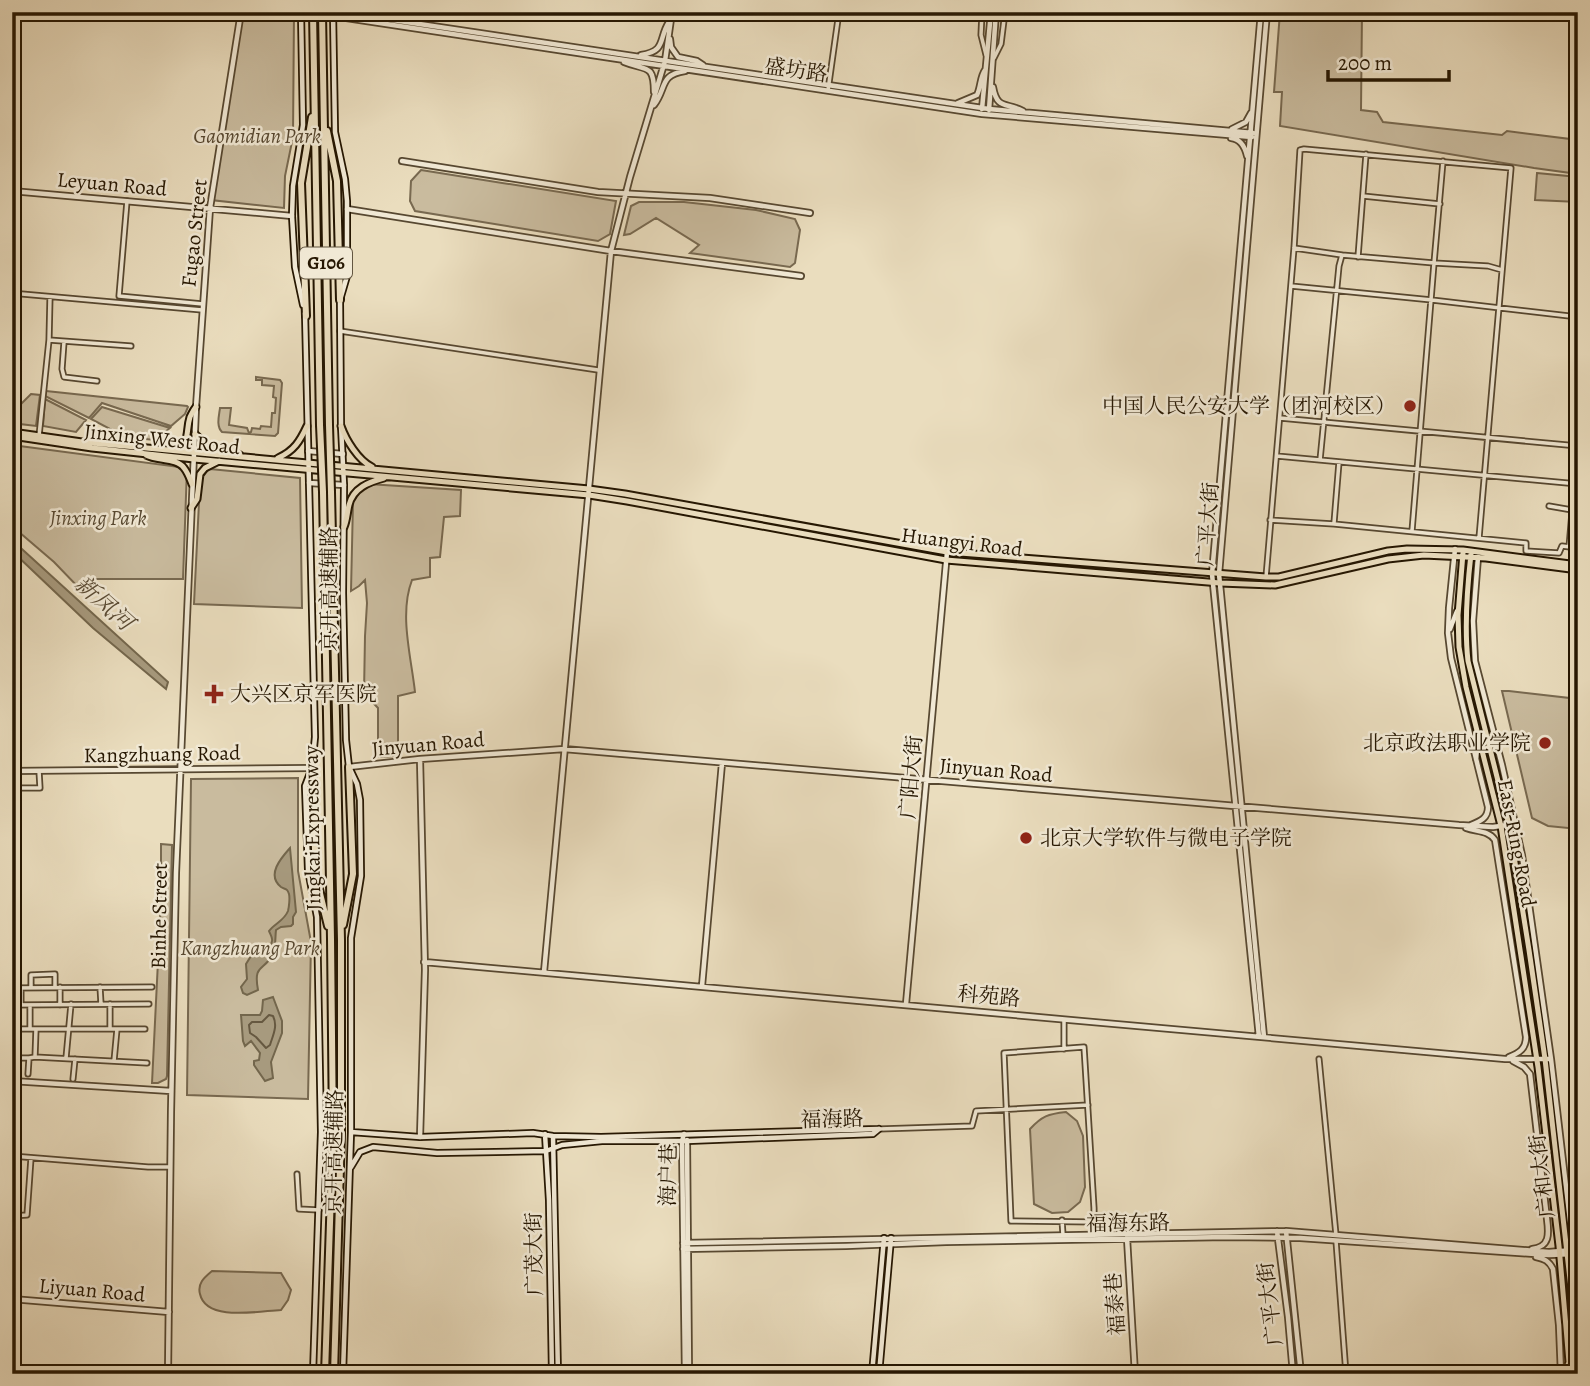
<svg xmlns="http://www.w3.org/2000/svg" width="1590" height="1386" viewBox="0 0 1590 1386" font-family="Alegreya,'Noto Serif SC',serif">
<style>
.green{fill:#c9bb9e;stroke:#786950;stroke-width:2}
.water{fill:#a79a7e;stroke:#73664c;stroke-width:2}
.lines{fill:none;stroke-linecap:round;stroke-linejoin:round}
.shore{stroke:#665840;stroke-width:2}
.minor-casing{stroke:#574831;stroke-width:7}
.tertiary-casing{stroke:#574831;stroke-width:8}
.secondary-casing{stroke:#261702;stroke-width:8}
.primary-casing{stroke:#261702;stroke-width:9}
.motorway-casing{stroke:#261702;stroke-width:10}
.minor{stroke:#f1e9d5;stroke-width:3.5}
.tertiary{stroke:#f1e9d5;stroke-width:4.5}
.secondary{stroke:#f1e9d5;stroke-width:4.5}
.primary{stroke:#eaddbe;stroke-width:5}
.motorway{stroke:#eaddbe;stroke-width:6}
.motorway-bridge-casing{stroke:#261702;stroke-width:10;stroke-linecap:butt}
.motorway-bridge{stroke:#eaddbe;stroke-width:6}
.poi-dot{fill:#8f2418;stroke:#f1e9d5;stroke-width:2.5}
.labels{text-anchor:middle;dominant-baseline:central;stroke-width:5;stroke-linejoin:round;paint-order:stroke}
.shield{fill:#f1e9d5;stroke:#635641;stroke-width:2}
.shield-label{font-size:19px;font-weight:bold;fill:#261702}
.street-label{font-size:21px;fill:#261702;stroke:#f1e9d5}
.park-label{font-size:21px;font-style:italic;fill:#574831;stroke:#f1e9d5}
.poi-label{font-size:21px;fill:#261702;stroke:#f1e9d5;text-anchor:end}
.water-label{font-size:23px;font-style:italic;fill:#5a4b34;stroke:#f1e9d5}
</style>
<rect width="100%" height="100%" fill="#eaddbe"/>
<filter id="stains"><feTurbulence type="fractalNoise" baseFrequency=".00286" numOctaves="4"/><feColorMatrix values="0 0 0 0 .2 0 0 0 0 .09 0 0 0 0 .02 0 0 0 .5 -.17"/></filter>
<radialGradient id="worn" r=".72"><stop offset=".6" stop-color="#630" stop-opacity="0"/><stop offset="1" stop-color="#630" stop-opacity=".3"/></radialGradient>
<path class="green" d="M241,12H294L293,137L285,176L284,208L211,200Z
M1280,12H1362L1361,110L1377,112L1383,122L1502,135L1507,131L1578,140V174L1534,168L1280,126L1282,92H1274Z
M421,170L616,201L610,234L598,241L415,211L410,201L411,181Z
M1537,173L1578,177V202L1535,200Z
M639,202H684L756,210L795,219L800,230L795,263L790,267L690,253L699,245L656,218L630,234L624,235L631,206Z
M256,377L280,380L282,383L278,433L275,436L222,432C216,426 219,416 220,408H231L229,425L247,428L249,433L251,432L252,428L260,429L261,426L271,427L272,413H275L276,398L273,397L274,386L262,385V380H256Z
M46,391L187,406L188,407L185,414L171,426L102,403L89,418L45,396Z
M31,394L40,395L36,426L20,424V422L12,419V413Z
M45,399L86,420L76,432L43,426Z
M102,407L170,428L155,440L125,437L91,419Z
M12,445L187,468L183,579H92L79,588L54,562L12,526Z
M210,469L300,478L302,608L194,604L200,482L206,472Z
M368,484L461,490L460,516L444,517L440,557L430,558V577L412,580C399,614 411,656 415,692L398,696V756L378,757V708L364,693L365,636L367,603L365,580L359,586L351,591L353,502L361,490Z
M1502,691H1509L1578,699V829L1548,826L1532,818Z
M298,778V871L311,942L308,1099L187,1095L191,779Z
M161,844L172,845L167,1076L166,1079L158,1083H152L158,961H159L162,946L159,896H161Z
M1066,1112L1077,1121L1083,1136L1085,1187L1080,1202L1068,1212L1052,1213L1034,1204L1030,1129C1042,1116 1048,1114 1066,1112Z
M212,1271L281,1273L291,1290L288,1300L281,1310C259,1311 206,1322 200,1294C197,1283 205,1277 212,1271Z"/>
<path class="water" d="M12,540L168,682L166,689L93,628L12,551Z
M290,848L296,912L293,917V924L291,926L281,927L276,930C275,937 276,947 273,954C264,972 253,963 258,990L247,995L243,993L241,987L247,979L246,964L251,956C258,956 271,949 272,941C273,938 270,934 269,931C275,923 284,921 288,911C289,907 290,898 289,894C287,888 286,890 281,887C266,875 281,858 290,848Z
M273,997L282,1021V1033L271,1062L273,1078L265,1081L254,1065V1061L259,1060L260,1053L251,1041L245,1046L243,1041L241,1015H260L262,1011L263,1000Z"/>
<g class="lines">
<path class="shore" d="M269,1015L273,1016C278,1026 273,1035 270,1045L266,1048L256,1037L250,1033L249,1025L252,1022H262Z"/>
<defs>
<path id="minor" d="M941,12L981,19
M982,12L981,35L986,55
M994,58L1001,44L1005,12
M828,90L839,12
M1443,161L1434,263L1488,266L1502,270
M1363,196L1440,204
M127,201L119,296L203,304
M1294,248L1342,255
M1358,257L1366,154
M1291,286L1432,300L1578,317
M22,294L202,310
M340,331L598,370
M49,340L50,297
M64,342L62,369L64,377L97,381
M1280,418L1578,446
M39,436L49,340L131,346
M1277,456L1578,484
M1320,460L1339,266L1342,255L1434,263L1412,531
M1549,506L1572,510
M1270,520L1334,524L1526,543V551L1559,553L1562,546L1578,548
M1334,523L1339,462
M1569,547L1578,443
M1266,577L1294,248L1300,150L1304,149L1511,168L1479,538
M12,788H40L39,771
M100,987L101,1004
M12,988L152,987
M21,988V1005
M31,988V975L55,974V987
M12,1005L149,1004
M30,1005V1029
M60,1005V987
M1064,1020V1049
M12,1029H145
M110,1029V1004
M1084,1047L1094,1208V1222L1011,1221L1004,1053Z
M35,1057L36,1029
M12,1058H29L35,1057L147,1063
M66,1058L71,1004
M1319,1059L1336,1235
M114,1061L117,1029
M28,1074L29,1058
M73,1079L75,1059
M879,1129L972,1126L976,1111L1088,1105
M12,1156L148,1167H170
M297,1174L299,1209L319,1210
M12,1216L27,1215L31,1158
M1062,1220L1063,1235
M1336,1241L1346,1374"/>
<path id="tertiary" d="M339,12L989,109L1253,133
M333,16L982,114L1252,137
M670,39L671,47L678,57L697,61L703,65
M641,55C667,51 658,39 669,22
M624,62C646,71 654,63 654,92
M993,87C997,110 1006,102 1023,111
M958,103L977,95C981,87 980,77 985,70
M654,105C667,88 659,75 685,71
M982,109L991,12
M989,110L996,12
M1232,129L1246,122L1251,113
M1231,138C1241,139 1245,147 1247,156
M402,161L598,192L710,198L810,213
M12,191L292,216
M347,209L611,251L801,276
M308,451L343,454
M309,483L344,485
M1455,549L1449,608L1448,633L1451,658L1488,807C1488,818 1481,821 1471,825
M1478,557L1473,621L1475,661L1502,765L1522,855L1551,1059L1578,1289
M1450,629L1457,611
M1476,759L1478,739
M349,767L420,759L564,749L1459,825L1493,827L1515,824
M12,771L312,768
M1466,828C1477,832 1488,830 1495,840L1526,1037C1526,1049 1519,1053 1509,1057
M424,962L1505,1059H1551
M544,972L611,251L630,177L665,61L672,12
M702,986L722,763
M906,1004L947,552
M1259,1037L1212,574L1261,12
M1264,1037L1219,574L1267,12
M1513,1061L1524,1067L1530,1074L1547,1219C1549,1234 1550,1247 1532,1249
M12,1081L171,1091
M684,1134L682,1141L685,1374
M420,1137L425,970L420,759
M687,1140L689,1374
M1277,1231L1288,1317L1293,1374
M1286,1231L1301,1374
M1127,1238L1135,1374
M683,1243L1286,1231L1549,1252L1573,1250
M683,1249L846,1246L946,1242L1227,1237L1300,1238L1549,1255L1574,1254
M1536,1257C1545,1259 1549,1261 1553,1269L1559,1325L1561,1374
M12,1299L169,1312
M168,1374L171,1112L176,873L196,407L210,208L241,12
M1565,1374L1568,1364"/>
<path id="secondary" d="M301,12L303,125L293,186L292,216L295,267L303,305
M333,12L335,132L345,179L347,201V276L340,300L341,426L344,485L343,593L346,740L349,767L357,784L360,800L361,876L351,938V1132L343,1374
M305,313L315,737L312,768L305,786L308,870L317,917L321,1132L313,1374
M351,1132L420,1137L533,1133L553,1136L601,1137L878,1129
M545,1134L549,1200L552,1374
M553,1136L558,1374
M351,1167L360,1152L373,1147L437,1153L546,1151L562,1145L602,1141H687L873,1134L879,1129
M872,1374L884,1238
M879,1374L891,1238"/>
<path id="primary" d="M341,426C346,440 358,460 372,467
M12,432L82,442L589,489L625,494L947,552L1266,577H1279L1388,551L1407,549L1463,550L1578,565
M195,434L210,448L232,451L240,455
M12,436L92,448L194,459L589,495L627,501L946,560L1220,583L1275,585L1388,559L1424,555L1486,558L1578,570
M172,450C192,443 185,433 190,417C191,415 195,408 196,407
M146,455C157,461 177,458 184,468C188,473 190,479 192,484
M278,458C294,451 300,441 307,426
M191,508L197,499L200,474L205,468L219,461
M344,527C347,520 347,513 349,505C353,488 369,482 384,478
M1463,553L1458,615L1459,647L1466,687L1501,826L1538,1067L1559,1246L1570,1374
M1471,554C1467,589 1464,625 1468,661L1509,825L1529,950L1545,1059L1567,1253L1573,1306L1577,1374"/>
<path id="motorway" d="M313,12L320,425
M322,12L329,425
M327,131L337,181L340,300
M306,316L301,183L312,117
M323,492L331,939L333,1132L325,1374
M331,492L341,940V1133L334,1374
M312,768L316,877L328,926
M343,925L353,874L349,767"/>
</defs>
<use href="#minor" class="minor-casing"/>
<use href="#tertiary" class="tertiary-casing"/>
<use href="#secondary" class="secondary-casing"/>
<use href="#primary" class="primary-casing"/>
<use href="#motorway" class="motorway-casing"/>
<use href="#minor" class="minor"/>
<use href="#tertiary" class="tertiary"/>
<use href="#secondary" class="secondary"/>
<use href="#primary" class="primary"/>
<use href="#motorway" class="motorway"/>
<defs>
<path id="motorway-bridge" d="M320,425L323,492
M329,425L331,492"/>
</defs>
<use href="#motorway-bridge" class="motorway-bridge-casing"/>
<use href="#motorway-bridge" class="motorway-bridge"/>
</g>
<g class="poi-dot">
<circle cx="1410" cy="406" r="7"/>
<path d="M210.5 683.5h7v7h7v7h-7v7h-7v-7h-7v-7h7z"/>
<circle cx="1545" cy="743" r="7"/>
<circle cx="1026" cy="838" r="7"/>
</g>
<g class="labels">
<rect class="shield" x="300" y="247.5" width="52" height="31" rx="5"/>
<g class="shield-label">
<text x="326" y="263">G106</text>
</g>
<g class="street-label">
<text transform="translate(796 70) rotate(8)">盛坊路</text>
<text transform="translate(112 184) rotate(5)">Leyuan Road</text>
<text transform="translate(194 233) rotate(-84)">Fugao Street</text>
<text transform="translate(162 439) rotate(6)">Jinxing West Road</text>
<text transform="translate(1208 524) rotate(-86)">广平大街</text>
<text transform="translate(962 542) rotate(7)">Huangyi Road</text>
<text transform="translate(329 589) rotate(-90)">京开高速辅路</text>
<text transform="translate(428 744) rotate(-5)">Jinyuan Road</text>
<text transform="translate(162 754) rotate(-1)">Kangzhuang Road</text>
<text transform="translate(996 770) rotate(5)">Jinyuan Road</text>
<text transform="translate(911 777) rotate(-85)">广阳大街</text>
<text transform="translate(312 828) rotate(-91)">Jingkai Expressway</text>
<text transform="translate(1517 843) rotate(79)">East Ring Road</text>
<text transform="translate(159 916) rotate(-89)">Binhe Street</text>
<text transform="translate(989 996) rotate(5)">科苑路</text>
<text transform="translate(832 1119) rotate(-2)">福海路</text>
<text transform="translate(334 1152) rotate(-89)">京开高速辅路</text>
<text transform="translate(668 1175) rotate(-89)">海户巷</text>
<text transform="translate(1542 1176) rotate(-97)">广和大街</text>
<text transform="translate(1128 1223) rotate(-1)">福海东路</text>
<text transform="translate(534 1254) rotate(-91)">广茂大街</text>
<text transform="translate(92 1290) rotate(5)">Liyuan Road</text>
<text transform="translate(1115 1304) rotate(-94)">福泰巷</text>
<text transform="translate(1270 1304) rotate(-97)">广平大街</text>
</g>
<g class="park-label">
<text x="257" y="136">Gaomidian Park</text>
<text x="98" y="518">Jinxing Park</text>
<text x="250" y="948">Kangzhuang Park</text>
</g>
<g class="poi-label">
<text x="1396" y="406">中国人民公安大学（团河校区）</text>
<text x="230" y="694" text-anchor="start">大兴区京军医院</text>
<text x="1531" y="743">北京政法职业学院</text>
<text x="1040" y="838" text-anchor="start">北京大学软件与微电子学院</text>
</g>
<g class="water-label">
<text transform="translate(104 603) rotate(42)">新凤河</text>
</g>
</g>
<rect width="1590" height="1386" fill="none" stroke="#eaddbe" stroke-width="42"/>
<rect x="14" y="14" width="1562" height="1358" fill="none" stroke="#261702" stroke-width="3.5"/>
<rect x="21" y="21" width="1548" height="1344" fill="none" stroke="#261702" stroke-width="2"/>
<path d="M1328 70v10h121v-10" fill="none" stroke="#261702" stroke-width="3.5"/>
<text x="1338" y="70" font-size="21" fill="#261702" stroke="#f1e9d5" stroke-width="5" paint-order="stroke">200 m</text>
<rect width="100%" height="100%" filter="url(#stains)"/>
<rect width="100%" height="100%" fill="url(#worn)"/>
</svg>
